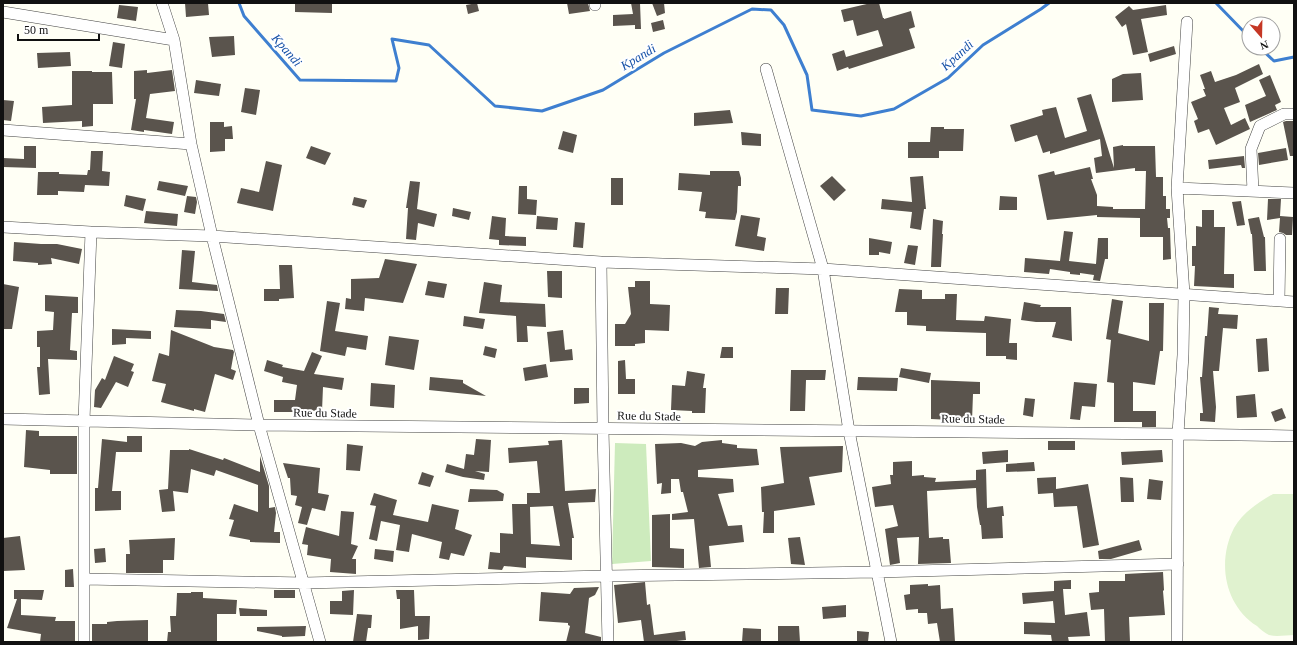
<svg xmlns="http://www.w3.org/2000/svg" width="1297" height="645" viewBox="0 0 1297 645" font-family="Georgia,serif">
<style>
.green{fill:#cdebbd}
.pitch{fill:#e0f2cf}
.lines{fill:none;stroke-linecap:round;stroke-linejoin:round}
.stream{stroke:#3e7fd0;stroke-width:3}
.building{fill:#5a544d;fill-rule:evenodd}
.minor-casing{stroke:#444;stroke-width:12}
.minor{stroke:#fff;stroke-width:11}
.labels{text-anchor:middle;dominant-baseline:central;stroke-width:4;stroke-linejoin:round;paint-order:stroke}
.street-label{font-size:12px;fill:#111;stroke:#fff}
.water-label{font-size:13px;font-style:italic;fill:#1651a7;stroke:#fff}
</style>
<rect width="100%" height="100%" fill="#fffff5"/>
<path class="green" d="M615,443L646,444L651,561L612,564Z"/>
<path class="pitch" d="M1273,494H1294V635C1287,635 1276,637 1269,635C1265,633 1260,629 1257,626C1224,605 1217,561 1234,528C1243,512 1258,503 1273,494Z"/>
<g class="lines">
<path class="stream" d="M239,3L244,16L300,80L396,81L399,68L392,39L429,45L495,106L542,111L603,90L664,53L752,9L771,10L784,25L807,75L812,110L861,116L894,109L948,78L983,45L1041,9L1049,3
M1216,3L1249,37
M1260,48L1274,61L1294,57"/>
</g>
<path class="building" d="M185,3H208L209,15L186,17Z
M295,3H332V13L295,12Z
M477,3L479,11L468,14L466,5Z
M567,3H588L590,11L569,14Z
M631,3H640L641,29H635V25L613,26V15L633,14Z
M652,3H664L665,13L657,16Z
M871,3H879L883,18H884V19L911,11L915,27L909,29L915,48L849,69L848,67L837,71L832,54L844,50L846,57L883,46L878,30L857,36L853,20L844,22L841,10Z
M119,5L138,7L136,21L117,18Z
M1166,5L1167,15L1141,19L1148,52L1133,55L1126,24L1122,27L1115,17L1129,6L1133,10Z
M663,20L665,29L653,32L651,23Z
M234,36L235,55L212,57L209,37Z
M113,42L125,44L122,68L109,66Z
M1174,46L1176,54L1150,62L1148,54Z
M70,52L71,66L38,68L37,53Z
M1259,64L1263,74L1235,88L1240,102L1224,108L1231,125L1245,118L1250,129L1216,145L1209,129L1198,133L1194,121L1198,119L1191,102L1206,96L1203,89H1205L1200,75L1211,71L1215,82L1236,75Z
M147,70V73L172,70L175,91L150,94L146,118L174,122L172,134L144,130V132L131,130L136,99H134V71Z
M72,71H92V72H112L113,104H93V126L82,127V121L43,123L42,107L72,105Z
M1141,73L1143,100L1112,102V79L1123,74Z
M1270,75L1281,102L1275,105L1277,110L1250,122L1245,105L1266,96L1259,80Z
M196,80L221,84L219,96L194,93Z
M245,88L260,90L256,115L241,112Z
M1091,94L1114,168L1113,147L1123,145V146H1155L1156,177H1163V196H1166V209H1170V218H1167L1168,228H1170L1171,259L1163,260V237H1140V218L1097,217V215L1047,220L1038,175L1054,171L1055,175L1090,167L1093,179H1091L1097,195V206L1113,207V209H1145L1146,171H1135V168L1096,173L1094,158L1102,156L1100,139L1050,154V151L1043,153L1037,135L1015,142L1010,125L1043,115L1042,110L1056,107L1065,138L1087,131L1077,98Z
M3,100L14,101L11,121L3,120Z
M730,110L733,123L694,126V113Z
M1286,121H1294V156H1290L1283,122Z
M210,122H224V127L232,126L233,139H225V151L210,152Z
M931,127H944V129H964L963,151H939V158H908V142H930Z
M563,131L577,135L573,153L558,149Z
M741,132L761,134V146L742,145Z
M24,146H36V168L3,167V158L24,159Z
M311,146L331,153L325,165L306,158Z
M1286,148L1288,160L1259,165L1258,153Z
M91,151H103L102,171L110,172L109,186L85,185L84,192L58,191V195H37L38,172H59V174L87,175L88,170H90Z
M1244,156L1245,168H1242L1241,165L1209,169L1208,160Z
M266,161L282,165L273,211L237,203L241,188L259,192Z
M710,171H739L741,178V186H738L737,212L735,220L705,218L706,212L699,211L702,192L678,190L679,173L710,175Z
M832,176L846,190L834,201L820,186Z
M923,176L926,209H924L921,230L910,228L912,212L881,209L882,199L912,202L910,177Z
M611,178H623V205H611Z
M159,181L188,186L185,196L157,190Z
M410,181L420,182L417,209L437,214L434,227L418,223L416,240L406,239L408,208H406Z
M519,186H527V199L537,200L536,215L518,214Z
M126,195L146,199L143,211L124,206Z
M187,196L196,197L197,202L195,214L184,212Z
M1000,196L1017,197V210H999Z
M354,197L367,200L364,208L352,205Z
M1268,199H1281L1280,216L1293,217L1292,235H1286L1283,233L1279,232L1280,218L1267,220Z
M1241,201L1245,225L1237,226L1232,202Z
M453,208L471,212L469,220L452,216Z
M1202,210H1214V227H1225L1224,274H1234V288L1194,286L1195,266H1192V246H1196V226L1202,227Z
M146,211L178,214L177,226L144,223Z
M741,215L760,218L757,236L766,238L764,251L735,246Z
M492,216L506,218L505,236L526,237V246L499,245V240L489,239Z
M537,216L558,218L557,230L536,229Z
M1259,217L1264,237H1265L1266,271H1254L1252,234H1251L1248,219Z
M933,219L943,221L942,234H943L941,267H931Z
M575,222L585,223L583,248L573,247Z
M1064,231L1073,232L1069,261L1096,264L1098,238H1108V259H1105L1100,281L1093,280L1094,275L1080,273V275L1070,274V272L1050,269L1049,274L1024,272L1025,258L1060,261Z
M869,238L892,242L890,254L879,252V255H869Z
M14,242L41,244H57L82,249L79,264L51,258L52,264L38,265V263L13,261Z
M908,245L918,246L915,265L904,263Z
M182,250L195,251L192,282L217,285L218,291L179,289Z
M385,259L417,264L403,303L365,298L364,311L345,309L346,298L351,299V279L379,278Z
M279,265H292L294,298L279,299V301H264V289H280Z
M547,271H562V298L548,297Z
M428,281L447,284L444,298L425,295Z
M635,281H650V304L670,305L669,331L645,330V343L635,344V346H615V324H625L631,314L628,287H635Z
M484,282L502,285L500,302L545,304L546,327L527,326L528,342H517L516,316L479,313Z
M3,284L19,287L12,329H3Z
M776,288H789L788,314H775Z
M899,289L922,290V299H945V294H957L956,320L984,321L985,316L1011,319L1009,343H1017V360L1006,359V356H986V333L926,331V326L907,325V312H895Z
M45,295L78,297V313H72L70,350L77,351V360L48,359L50,394L39,395L37,367H40V347H37V331L53,330L54,312L45,311Z
M1112,299L1123,301L1118,333L1149,341V303H1164L1163,351H1160L1155,385L1133,382V411H1156V427H1142V422H1114V383L1107,382L1111,340L1106,339Z
M327,301L340,303L335,331L368,336L366,350L347,347L345,356L320,351Z
M1024,302L1041,305L1040,307H1071L1072,341L1052,337L1056,322H1036L1021,320Z
M1209,307L1219,308L1218,314L1238,315L1237,329L1223,328L1219,371H1213L1216,407L1215,422L1200,421V413H1203L1200,377H1202L1205,336H1207Z
M176,310L201,311L224,314L226,322L211,320V329L174,327Z
M464,316L485,319L483,329L463,326Z
M112,329L151,331V339L126,338V344L112,345Z
M171,330L214,347L233,350L234,352L231,369L236,371L233,380L215,374L205,412L194,409V411L161,402L166,384L152,381L159,353L169,356Z
M563,330L565,350L572,349L573,360L550,362L547,332Z
M389,336L419,340L414,370L385,365Z
M1267,338L1269,371L1258,372L1256,339Z
M485,346L497,349L495,358L483,355Z
M722,347H733V358H720Z
M312,352L322,356L314,374L344,378L342,390L323,387L322,411L295,410V412H274V400H295L297,385L282,382L283,377L264,371L267,360L283,365L282,367L304,371Z
M114,356L134,364L131,371L134,372L128,387L116,382L101,408L94,407L95,390L102,378L105,380Z
M625,360L626,379H635V394H618V361Z
M546,364L548,377L525,381L523,368Z
M901,368L931,373L929,383L899,377Z
M791,370H826L825,380H806L805,411H790Z
M687,371L705,374L703,388H706L705,413H692V411L671,410L672,385L685,386Z
M430,377L463,380V383L486,396L429,390Z
M858,377L898,378L897,391L857,390Z
M931,380L980,382V394H973L972,421L931,419Z
M1074,382L1097,384L1095,407L1082,406L1080,420L1070,419Z
M371,383L395,385L394,408L370,406Z
M574,388H589V403L574,404Z
M1255,394L1257,417L1237,418L1236,396Z
M1025,398L1035,399L1033,417L1023,415Z
M1282,408L1286,418L1275,422L1271,412Z
M26,430L39,431V436H77V474H50V470L24,467Z
M127,436H142V452H116L112,491H121V510L95,511V488H98L102,439L127,442Z
M476,439L491,440L489,472L475,471L485,474L484,480L463,477L445,472L447,464L464,469L466,454L474,455Z
M562,440L565,491L596,489L595,502L568,503L574,538H572V560L526,557V568L504,566L502,570L488,569L490,552L500,553V533L513,534L512,504H527V493H540L537,461L509,463L508,448L549,445L548,441ZM553,506L560,546L531,544L530,507Z
M722,440V443L737,445V448L757,449L759,465L698,470V477L733,479L734,492L718,494L728,526L742,525L744,542L709,546L711,567L699,568L694,519L672,520V514L688,512L683,492H681L679,479H671V493L661,494L662,483L657,484L655,444L681,443L695,446L702,442Z
M1048,441H1075V450H1048Z
M347,444L363,446L360,471L346,470Z
M843,446L842,472L809,477L815,505L774,511V533H763L764,512H762L761,487L784,483L780,447Z
M189,449L223,460L224,458L260,472V456L269,486V508L275,507L276,513L274,532H280V543L250,542V540L229,536L234,520L229,519L234,504L258,512V485L216,470L214,476L191,469L188,493L173,491L175,511L162,512L159,490L168,489L170,450H189Z
M1008,450V462L983,464L982,452Z
M1162,450L1163,462L1122,465L1121,452Z
M912,461V476L924,475V477L936,478L935,482L976,480V470L986,469L987,508L1003,506L1004,516H1002L1003,538L982,539L981,525H980L977,507L976,488L927,491L929,538L943,537V539H949L951,563L918,564L919,537L897,538L900,563L890,565L885,529L898,526L893,505L875,507L872,487L891,484L890,475H893V462Z
M1034,462L1035,471L1006,472V464Z
M283,463L320,468L318,493L329,495L325,511L312,508L307,525L298,523L302,507L295,505L297,496L291,495L290,478H288Z
M422,472L434,476L430,487L418,484Z
M1056,477V489L1088,484L1099,545L1083,548L1077,506L1054,507L1053,493L1038,494L1037,478Z
M1120,477L1133,478L1134,502H1121Z
M1149,479L1163,481L1161,500L1147,499Z
M470,489L497,490L504,494L503,501L468,502Z
M374,493L397,500L393,515L428,522L432,504L459,510L455,529L472,535L464,556L451,553L449,560L439,558L442,542L412,534L409,552L396,550L400,525L381,521L377,541L369,539L376,506L370,505Z
M341,511L354,512L351,544L358,546L352,559H356V574L330,572L331,559L307,555L308,545L302,544L306,527L339,536Z
M670,514V548L684,549V568L652,567V515Z
M20,536L25,570L3,571V538Z
M800,537L805,565L791,564L788,538Z
M175,538L174,560H163V573H126V554H130L129,540Z
M1139,540L1142,550L1111,559H1099L1098,551Z
M105,548L106,562L95,563L94,549Z
M375,549L394,551L393,562L374,559Z
M73,569L74,587H65V570Z
M1163,572L1164,590L1163,591L1165,615L1129,617L1130,642H1105L1104,609L1091,610L1089,593L1099,592V581H1125V574Z
M1071,580V589H1063L1065,615L1087,612L1090,636L1068,637L1069,642H1052L1051,635L1024,634V622L1055,623L1053,601L1023,604L1022,593L1054,591V581Z
M645,582L647,605L650,604L654,635L685,631L686,640L667,642H644L641,620L618,623L614,585Z
M928,584V586L940,585L941,609L953,608L955,642H940L937,623L928,624L927,613H918V609L906,610L904,595L910,594V585Z
M599,587L595,595L589,598L585,633L601,637V642H566L570,626L568,625V623L539,621L541,592L570,594L574,588Z
M14,590H44L42,600L21,599V615L56,617L55,621H75V642H40L41,634L7,628L17,599H14Z
M274,590H295V598H274Z
M354,590L353,615L330,614V601H342V591Z
M396,590H414L415,616H430L429,639L418,640V626L400,629V599H397Z
M191,592H203V598L237,600L236,614H217V642H167L168,632H171L170,616H176L177,593H191Z
M846,605V617L823,619L822,607Z
M239,608L267,610V616H240Z
M357,614L372,615L371,628H368L366,642H353Z
M148,620V642H92V624H107V622L117,621Z
M306,626L305,636L282,637V636L257,631V627Z
M778,626H799L800,642H778Z
M743,628L761,629V642H742Z
M857,631L869,632L868,642H857Z"/>
<g class="lines">
<defs>
<path id="minor" d="M162,3L174,40L191,144L212,236L259,425L320,642
M595,3V5
M3,12L174,40
M766,69L823,269L849,431L891,642
M3,130L191,144
M1177,188L1294,193
M1253,191L1251,149L1260,126L1284,114H1294
M3,227L91,232L212,236L601,262L603,429L608,642
M601,262L823,269L1294,302
M1279,301L1280,239
M3,419L259,425L1178,434L1294,436
M84,579L304,583L606,576L877,572L1178,564
M84,642V421L91,232
M1177,642L1178,434L1183,355L1184,294L1177,188L1187,22"/>
</defs>
<use href="#minor" class="minor-casing"/>
<use href="#minor" class="minor"/>
</g>
<g class="labels">
<g class="street-label">
<text transform="translate(325 413) rotate(1)">Rue du Stade</text>
<text transform="translate(649 416) rotate(1)">Rue du Stade</text>
<text transform="translate(973 419) rotate(1)">Rue du Stade</text>
</g>
<g class="water-label">
<text transform="translate(287 50) rotate(49)">Kpandi</text>
<text transform="translate(957 55) rotate(-42)">Kpandi</text>
<text transform="translate(638 57) rotate(-31)">Kpandi</text>
</g>
</g>
<rect width="1297" height="645" fill="none" stroke="#111111" stroke-width="8"/>
<g transform="translate(1261 36) rotate(160)"><circle r="19" fill="#ffffff" stroke="#a0a0a0"/>
<path d="M0-3L7 15L0 10L-7 15Z" fill="#c53725"/>
<text y="-6" font-size="11" font-weight="bold" text-anchor="middle" fill="#111111">N</text>
</g>
<path d="M18 34v6h81v-6" fill="none" stroke="#111111" stroke-width="2"/>
<text x="24" y="34" font-size="12" fill="#111111" stroke="#ffffff" stroke-width="3" paint-order="stroke">50 m</text>
</svg>
